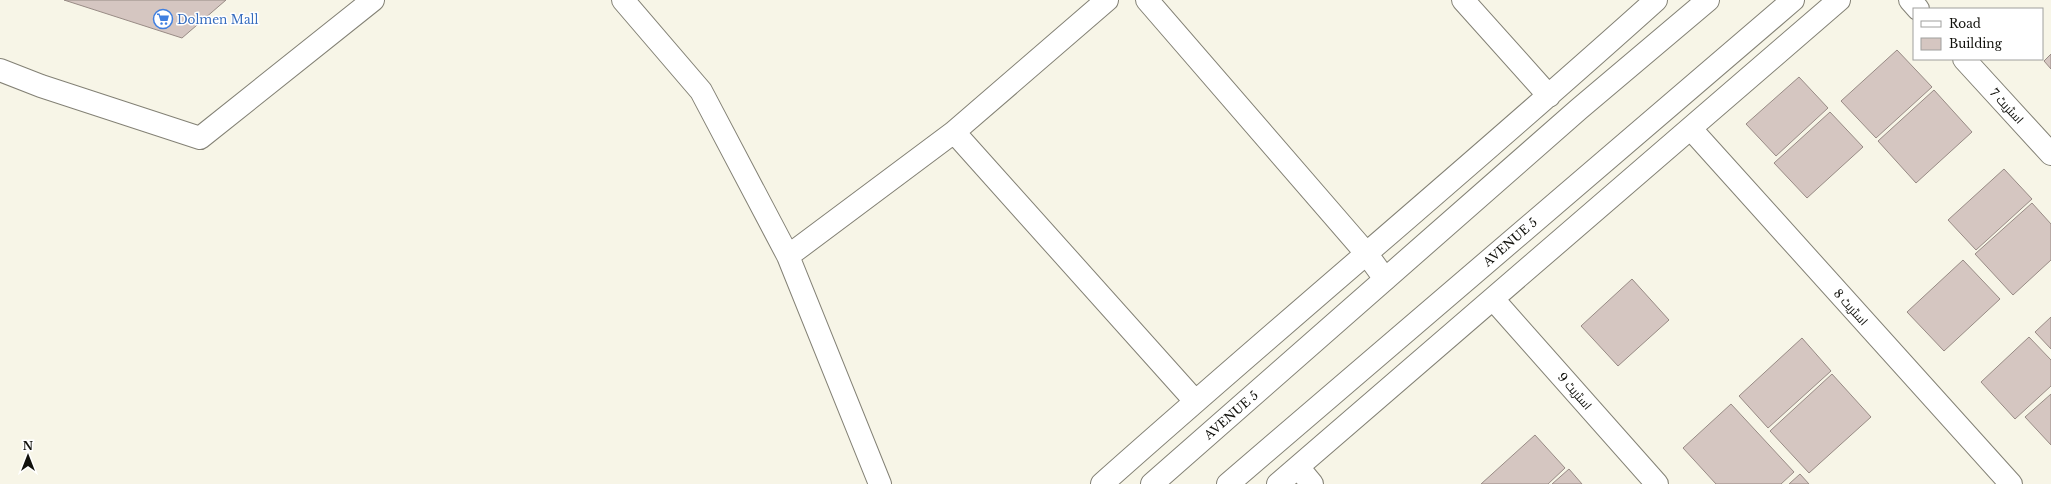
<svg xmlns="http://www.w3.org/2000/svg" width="2051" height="484" viewBox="0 0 2051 484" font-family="'Libre Baskerville',Cairo,serif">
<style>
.building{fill:#d5c6c1;stroke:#988b85}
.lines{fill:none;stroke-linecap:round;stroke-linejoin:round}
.street-casing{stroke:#838175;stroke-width:24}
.secondary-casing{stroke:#838175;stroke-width:24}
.street{stroke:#fff;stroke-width:22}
.secondary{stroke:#fff;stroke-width:22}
.labels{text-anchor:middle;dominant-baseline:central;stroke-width:3;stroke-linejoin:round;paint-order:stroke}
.shop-label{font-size:12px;fill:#366cbe;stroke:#fff;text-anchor:start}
.street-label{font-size:12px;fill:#11110c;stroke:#fff}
</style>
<rect width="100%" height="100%" fill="#f7f5e7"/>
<path class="building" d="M64,0H226L182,38Z
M1897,50L1932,87L1876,138L1841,101Z
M2051,54V69L2044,61Z
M1799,77L1828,108L1776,156L1746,124Z
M1934,90L1972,132L1916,183L1878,141Z
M1830,112L1863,147L1807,198L1774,163Z
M2004,169L2032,199L1976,250L1948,220Z
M2032,203L2051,224V260L2013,295L1975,254Z
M1963,260L2000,299L1944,351L1907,312Z
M1632,279L1669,320L1618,366L1581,326Z
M2051,317V349L2035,332Z
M2029,337L2051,360V386L2015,419L1981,382Z
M1802,338L1831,371L1768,428L1739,396Z
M1832,374L1871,417L1809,473L1770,431Z
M2051,394V445L2025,417Z
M1731,404L1794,472L1781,484H1716L1683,448Z
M1535,435L1565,468L1548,484H1481Z
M1569,469L1582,484H1552Z
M1800,474L1809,484H1789Z"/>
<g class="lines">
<defs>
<path id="street" d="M623,0L701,91L788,256
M1147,0L1366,253L1385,279
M1463,0L1549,96
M1910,0L1918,9
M1964,59L2051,154
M0,70L41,86L200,138L373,0
M1691,129L2011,484
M954,132L1195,401
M1493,299L1657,484
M1298,467L1312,484
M880,484L788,256L954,132L1107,0
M1102,484C1285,321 1474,164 1656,0
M1278,484L1839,0"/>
<path id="secondary" d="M1152,484L1579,109L1708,0
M1228,484L1793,0"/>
</defs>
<use href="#street" class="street-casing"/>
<use href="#secondary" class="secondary-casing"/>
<use href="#street" class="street"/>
<use href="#secondary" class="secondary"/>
</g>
<defs>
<symbol id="supermarket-ring" viewBox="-11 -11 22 22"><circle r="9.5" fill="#fff" stroke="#3f7fe0" stroke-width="1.5"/><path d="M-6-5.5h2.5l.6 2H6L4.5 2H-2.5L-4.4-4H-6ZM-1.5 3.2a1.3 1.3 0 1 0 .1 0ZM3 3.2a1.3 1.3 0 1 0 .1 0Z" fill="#3f7fe0"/></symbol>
</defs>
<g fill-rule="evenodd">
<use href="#supermarket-ring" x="152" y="8" width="22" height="22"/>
</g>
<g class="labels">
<g class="shop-label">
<text x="177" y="19">Dolmen Mall</text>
</g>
<g class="street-label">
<text transform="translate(2007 106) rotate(47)">اسٹریٹ 7</text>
<text transform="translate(1510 242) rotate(-41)">AVENUE 5</text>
<text transform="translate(1851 307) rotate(48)">اسٹریٹ 8</text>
<text transform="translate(1575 391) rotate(49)">اسٹریٹ 9</text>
<text transform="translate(1231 415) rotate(-41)">AVENUE 5</text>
</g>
</g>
<rect x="1913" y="8" width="130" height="52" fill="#ffffff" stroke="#a0a09e"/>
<rect x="1921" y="21" width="20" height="6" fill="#ffffff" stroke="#a0a09e"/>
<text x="1949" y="28" font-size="12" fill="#11110c">Road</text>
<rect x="1921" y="38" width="20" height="12" fill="#d5c6c1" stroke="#a0a09e"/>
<text x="1949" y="48" font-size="12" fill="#11110c">Building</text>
<g transform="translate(28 456)" stroke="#ffffff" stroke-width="3" paint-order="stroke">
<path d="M0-3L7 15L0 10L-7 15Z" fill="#11110c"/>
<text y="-6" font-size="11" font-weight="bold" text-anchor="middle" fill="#11110c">N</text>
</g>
</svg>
